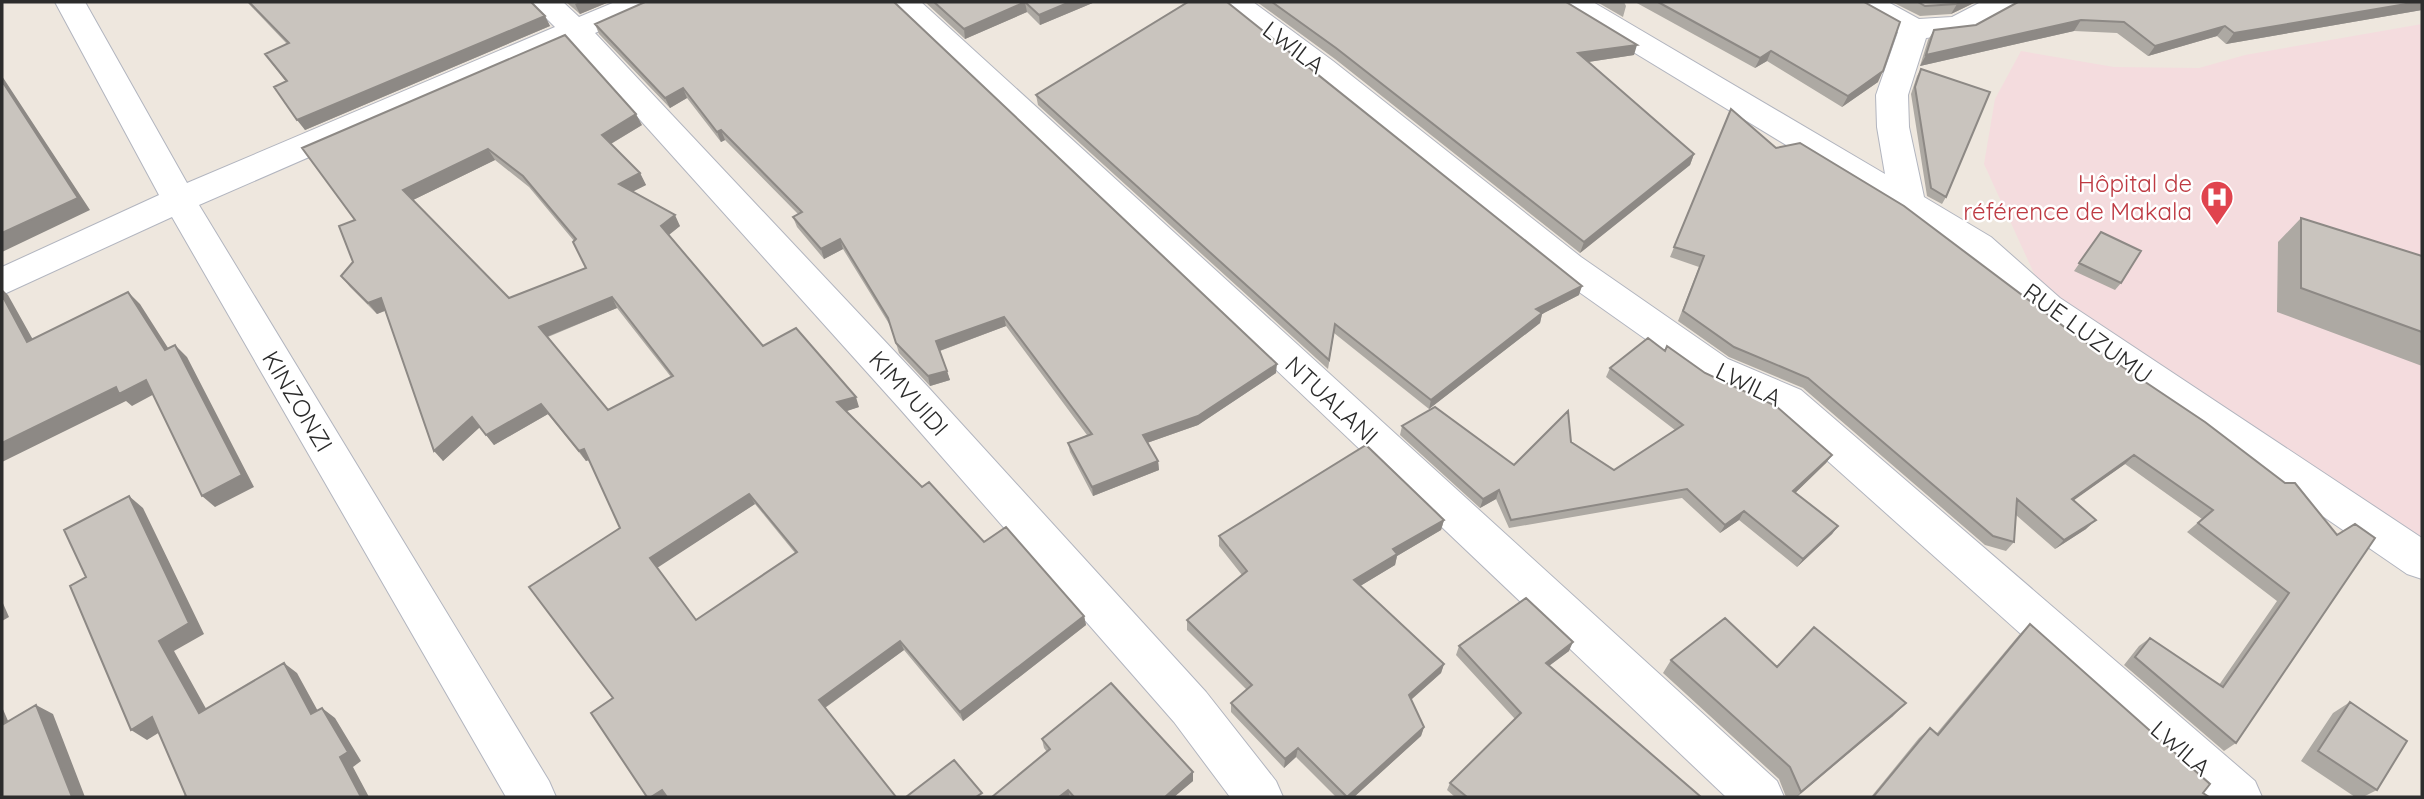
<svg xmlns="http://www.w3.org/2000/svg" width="2424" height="799" viewBox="0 0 2424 799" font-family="Quicksand,sans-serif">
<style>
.medical{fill:#f4dcde}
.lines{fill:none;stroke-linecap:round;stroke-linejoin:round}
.minor-casing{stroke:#b2b5bf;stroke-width:2}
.minor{fill:#fff;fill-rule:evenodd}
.wall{fill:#ada9a3;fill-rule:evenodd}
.shaded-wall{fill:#8d8985}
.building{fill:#c9c4be;stroke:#8d8985;stroke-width:2;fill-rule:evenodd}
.labels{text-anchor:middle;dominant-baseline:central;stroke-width:5;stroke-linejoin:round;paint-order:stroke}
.street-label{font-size:24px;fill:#2c2c2c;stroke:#fff}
.health-label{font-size:24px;fill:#be3a42;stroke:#fff;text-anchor:end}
</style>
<rect width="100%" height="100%" fill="#eee7de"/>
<path class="medical" d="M2422,24V537L2042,291L1984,164L1995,99L2021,51L2114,67L2199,68L2245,55Z"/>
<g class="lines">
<defs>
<path id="minor" d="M55,2H85L187,183L555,27L530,2H563L579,17L615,2H655L651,8L595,33L928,387L1206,692L1276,781L1283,797H1230L1174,722L900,409L571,43L199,205L549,781L556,797H506L172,217L2,295V267L159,195Z
M889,2H921L1777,781L1784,797H1726Z
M1219,2H1253L1333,61L1581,257L1728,359L1801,390L2255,781L2262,797H2203L1773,412L1702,379L1555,275Z
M1557,2H1593L1885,174L1877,127L1876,95L1898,32L1856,8L1852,2H1888L1919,19L1952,17L1981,2H2019L2015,8L1969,33L1926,38L1908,95L1909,127L1924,197L1991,237L2060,298L2422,538V579L2407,574L2034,318L1967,255L1561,8Z"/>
</defs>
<use href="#minor" class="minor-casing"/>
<use href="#minor" class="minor"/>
</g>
<path class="wall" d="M247,2H531L545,16L550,26L305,130L286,82L265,54L287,44Z
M566,2H609L580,14Z
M925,2H1095L1040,25L1027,12L965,39Z
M1257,2H1566L1634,55L1588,62L1694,154L1690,165L1580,253L1335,59Z
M1597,2H1624L1626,6L1623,17Z
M1635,2H1864L1878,82L1842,107L1767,61L1755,68Z
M1892,2H1976L1951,14L1920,16Z
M2422,2V10L2226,44L2217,36L2148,56L2117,33L2074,31L1920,66L1928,40L1934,30L1976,25Z
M595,24L1276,373L1198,425L1147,443L1158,461L1159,470L1093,496L1070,452L1068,443L1087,435L1006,326L940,351L950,380L930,386L899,353L891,327L843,249L824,259L797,227L793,217L798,214L725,140L721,142L687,98L670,108L599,34Z
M1921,69L1946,197L1942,204L1927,196L1911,94L1917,76Z
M1036,95L1579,295L1542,314L1540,323L1429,409L1334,333L1328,369L1038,105Z
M1731,109L1776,148L2337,535L2236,743L2224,751L2124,665L2139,646L2150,638L2219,685L2277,601L2187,532L2202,519L2125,464L2073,500L2086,529L2055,549L2016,515L2014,542L2006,551L1985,545L1803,388L1729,357L1678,321L1699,267L1670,257Z
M642,125L611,144L640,173L646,185L632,192L680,226L669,235L763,346L859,407L846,411L922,487L984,542L1084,616L1086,625L963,721L904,650L825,708L613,698L620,528L589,460L586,461L548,414L494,445L480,427L443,461L385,311L377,314L350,287L341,276L353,262L355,220L302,148ZM495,160L529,187L574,241L586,268L509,298L413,200ZM617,308L671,377L608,410L548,337ZM755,504L795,553L696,620L657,567Z
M2301,218L2422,256V366L2277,312L2278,242Z
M2101,232L2121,283L2115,290L2074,271Z
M1665,351L1705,373L1832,455L1826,463L1795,493L1838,526L1832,534L1797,567L1739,520L1720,533L1682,498L1509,528L1496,499L1480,508L1400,435L1402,426L1514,465L1571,442L1614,470L1675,430L1606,377L1610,368Z
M1444,520L1441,530L1397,556L1395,565L1360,586L1444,664L1441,673L1411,700L1424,727L1421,736L1354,797H1336L1296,757L1284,768L1231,712V703L1247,690L1187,630V620L1242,575L1219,546V536Z
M2030,624L2203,793L2209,797H1871L1919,738L1930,728L1937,733L2019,635Z
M1459,646L1569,651L1549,666L1701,797H1455L1447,790L1450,783L1515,719L1456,655Z
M1671,660L1777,667L1893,716L1797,797H1786L1779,779L1663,673Z
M2350,702L2377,790L2363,797H2355L2301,761L2333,713Z
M1042,739L1193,772V781L1174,797H992L1047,752L1044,748Z"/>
<path class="shaded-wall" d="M580,2H609L580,14L575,4Z
M1025,2L1027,12L965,39L964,29Z
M1070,2H1095L1040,25L1039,15Z
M1961,2H1976L1951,14L1957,4Z
M2418,2H2422V10L2226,44L2234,33Z
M545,16L550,26L305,130L297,120Z
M2081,20L2074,31L1920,66L1926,55Z
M2225,26L2217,36L2148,56L2155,46Z
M1637,45L1634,55L1575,64L1578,53Z
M1771,51L1767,61L1755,68L1760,58Z
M1883,71L1878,82L1842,107L1848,96Z
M2,76L90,210L2,252Z
M683,88L687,98L670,108L665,98Z
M636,114L642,125L607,146L602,135Z
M721,130L725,140L721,142L717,132Z
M488,149L495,160L411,201L403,190Z
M1694,154L1690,165L1580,253L1584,242Z
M640,173L646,185L624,196L619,184Z
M675,215L680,226L666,237L661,226Z
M840,239L843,249L824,259L821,249Z
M1582,286L1579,295L1542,314L1540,323L1429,409L1431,400L1536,309Z
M2,289L8,295L41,354L27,342L2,295Z
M128,292L140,304L177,362L165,350Z
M612,297L617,308L546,337L539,327Z
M381,298L389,309L377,314L368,303Z
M1004,317L1006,326L939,351L936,341Z
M175,345L187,357L254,487L215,507L202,496Z
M1277,364L1276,373L1198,425L1144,444L1143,435Z
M947,371L950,380L930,386L928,376Z
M146,380L158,392L132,406L126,401L2,462V443L116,387Z
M856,397L859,407L841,413L837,402Z
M541,404L548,414L494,445L486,435Z
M472,417L480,427L443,461L434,451Z
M584,449L591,459L586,461L579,451Z
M1832,455L1826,463L1788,500L1793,491Z
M2134,455L2125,464L2063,508L2072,499Z
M1158,461L1159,470L1093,496L1092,487Z
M1499,490L1496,499L1480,508L1483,499Z
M749,494L755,504L657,568L650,558Z
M129,496L143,508L204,634L174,651L214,723L199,713L159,641Z
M1744,511L1739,520L1720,533L1725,525Z
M1444,520L1441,530L1397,556L1395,565L1352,591L1354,580L1393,549Z
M2096,520L2086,529L2055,549L2064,540Z
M1838,526L1832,534L1797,567L1803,559Z
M2,601L9,617L2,621Z
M1084,616L1086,625L963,721L960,712Z
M900,641L904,650L823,709L819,700Z
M1573,642L1569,651L1542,671L1546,663Z
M284,663L297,673L325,724L311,714Z
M1444,664L1441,673L1406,704L1409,695Z
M1906,703L1893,716L1796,797L1801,792Z
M36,705L53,714L85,797H72Z
M2,707L15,737L2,730Z
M322,708L335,718L361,761L353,767L369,797H361L340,757Z
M152,717L168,727L147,740L131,730Z
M1424,727L1421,736L1354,797H1347Z
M1298,748L1296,757L1284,768L1285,759Z
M1193,772V781L1174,797H1165Z
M662,790L669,797H651Z
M1068,790L1070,797H1059Z"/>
<path class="building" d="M249,2H531L545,16L297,120L274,87L287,81L265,54L289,43Z
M645,2H894L1277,364L1198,416L1143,435L1158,461L1092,487L1068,443L1092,434L1004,317L936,341L947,371L928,376L896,343L888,318L840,239L821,249L793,217L802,212L721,130L717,132L683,88L665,98L595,24Z
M934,2H1025L964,29Z
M1025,2H1070L1039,15Z
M1188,2H1227L1582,286L1536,309L1542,313L1431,400L1335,324L1329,360L1036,95Z
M1272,2H1566L1637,45L1578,53L1694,154L1584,242L1336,48Z
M1658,2H1864L1900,22L1883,71L1848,96L1771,51L1760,58Z
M1918,2H1961L1957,4L1925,6Z
M2018,2H2418L2234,33L2225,26L2155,46L2124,22L2081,20L1926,55L1934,30L1976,25Z
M565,35L636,114L602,135L640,173L619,184L675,215L661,226L763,346L796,328L856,397L837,402L922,487L929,482L984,542L1006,527L1084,616L960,712L900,641L819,700L896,797H667L662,790L651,797H647L591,713L613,698L529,587L620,528L584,449L579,451L541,404L486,435L472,417L434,451L381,298L368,303L341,276L353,262L339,226L355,220L302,148ZM488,149L523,176L576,239L573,242L586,268L509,298L403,190ZM612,297L673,376L608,410L539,327ZM749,494L797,552L696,620L650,558Z
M1921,69L1990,92L1946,197L1931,188L1915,87Z
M2,81L78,198L2,233Z
M1731,109L1776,148L1800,143L1904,206L2075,335L2205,422L2285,483H2295L2337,535L2355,524L2375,538L2236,743L2135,657L2150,638L2223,687L2289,593L2198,523L2213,510L2134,455L2072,499L2096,520L2064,540L2017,499L2014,542L1993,536L1808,378L1734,347L1683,311L1704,256L1674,247Z
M2301,218L2422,256V332L2301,288Z
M2101,232L2141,251L2121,283L2079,263Z
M128,292L165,350L175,345L242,475L202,496L146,380L119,394L116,387L2,443V295L27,342Z
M1648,338L1665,351L1667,346L1705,373L1776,406L1832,455L1793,491L1838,526L1803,559L1744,511L1725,525L1687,489L1511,520L1499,490L1483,499L1402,426L1435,407L1514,465L1568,411L1571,442L1614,470L1683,425L1610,368Z
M1366,445L1444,520L1393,549L1397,554L1354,580L1444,664L1409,695L1424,727L1347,797L1298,748L1285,759L1231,703L1252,685L1187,620L1247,571L1219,536Z
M129,496L189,623L159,641L199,713L284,663L311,714L322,708L348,752L340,757L361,797H184L186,796L152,717L131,730L70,586L86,577L64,530Z
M1526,598L1573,642L1546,663L1701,797H1467L1450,783L1521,713L1459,646Z
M1725,618L1777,667L1814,627L1906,703L1801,792L1790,767L1671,660Z
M2030,624L2210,784L2203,793L2209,797H1873L1930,728L1938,735Z
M1111,683L1193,772L1165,797H1074L1068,790L1059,797H992L1050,749L1042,739Z
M2350,702L2407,741L2377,790L2318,751Z
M36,705L72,797H2V725Z
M954,760L982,793L976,797H906Z"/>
<defs>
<symbol id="hospital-pin" viewBox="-11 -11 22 30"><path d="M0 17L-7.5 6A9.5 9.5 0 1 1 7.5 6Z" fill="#e0444e" stroke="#fff"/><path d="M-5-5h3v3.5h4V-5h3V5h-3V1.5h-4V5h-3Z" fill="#fff"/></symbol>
</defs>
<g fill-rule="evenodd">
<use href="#hospital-pin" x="2198" y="178" width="38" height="52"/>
</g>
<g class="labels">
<g class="street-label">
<text transform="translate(1294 47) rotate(37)">LWILA</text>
<text transform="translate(2088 333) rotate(36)">RUE LUZUMU</text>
<text transform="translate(1749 384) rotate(26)">LWILA</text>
<text transform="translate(909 393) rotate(48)">KIMVUIDI</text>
<text transform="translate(1332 400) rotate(43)">NTUALANI</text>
<text transform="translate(298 401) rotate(59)">KINZONZI</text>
<text transform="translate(2181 748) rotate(41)">LWILA</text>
</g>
<g class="health-label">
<text x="2192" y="183">Hôpital de<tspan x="2192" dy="28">référence de Makala</tspan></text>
</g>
</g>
<rect width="2424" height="799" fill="none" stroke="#2c2c2c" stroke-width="7"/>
</svg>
